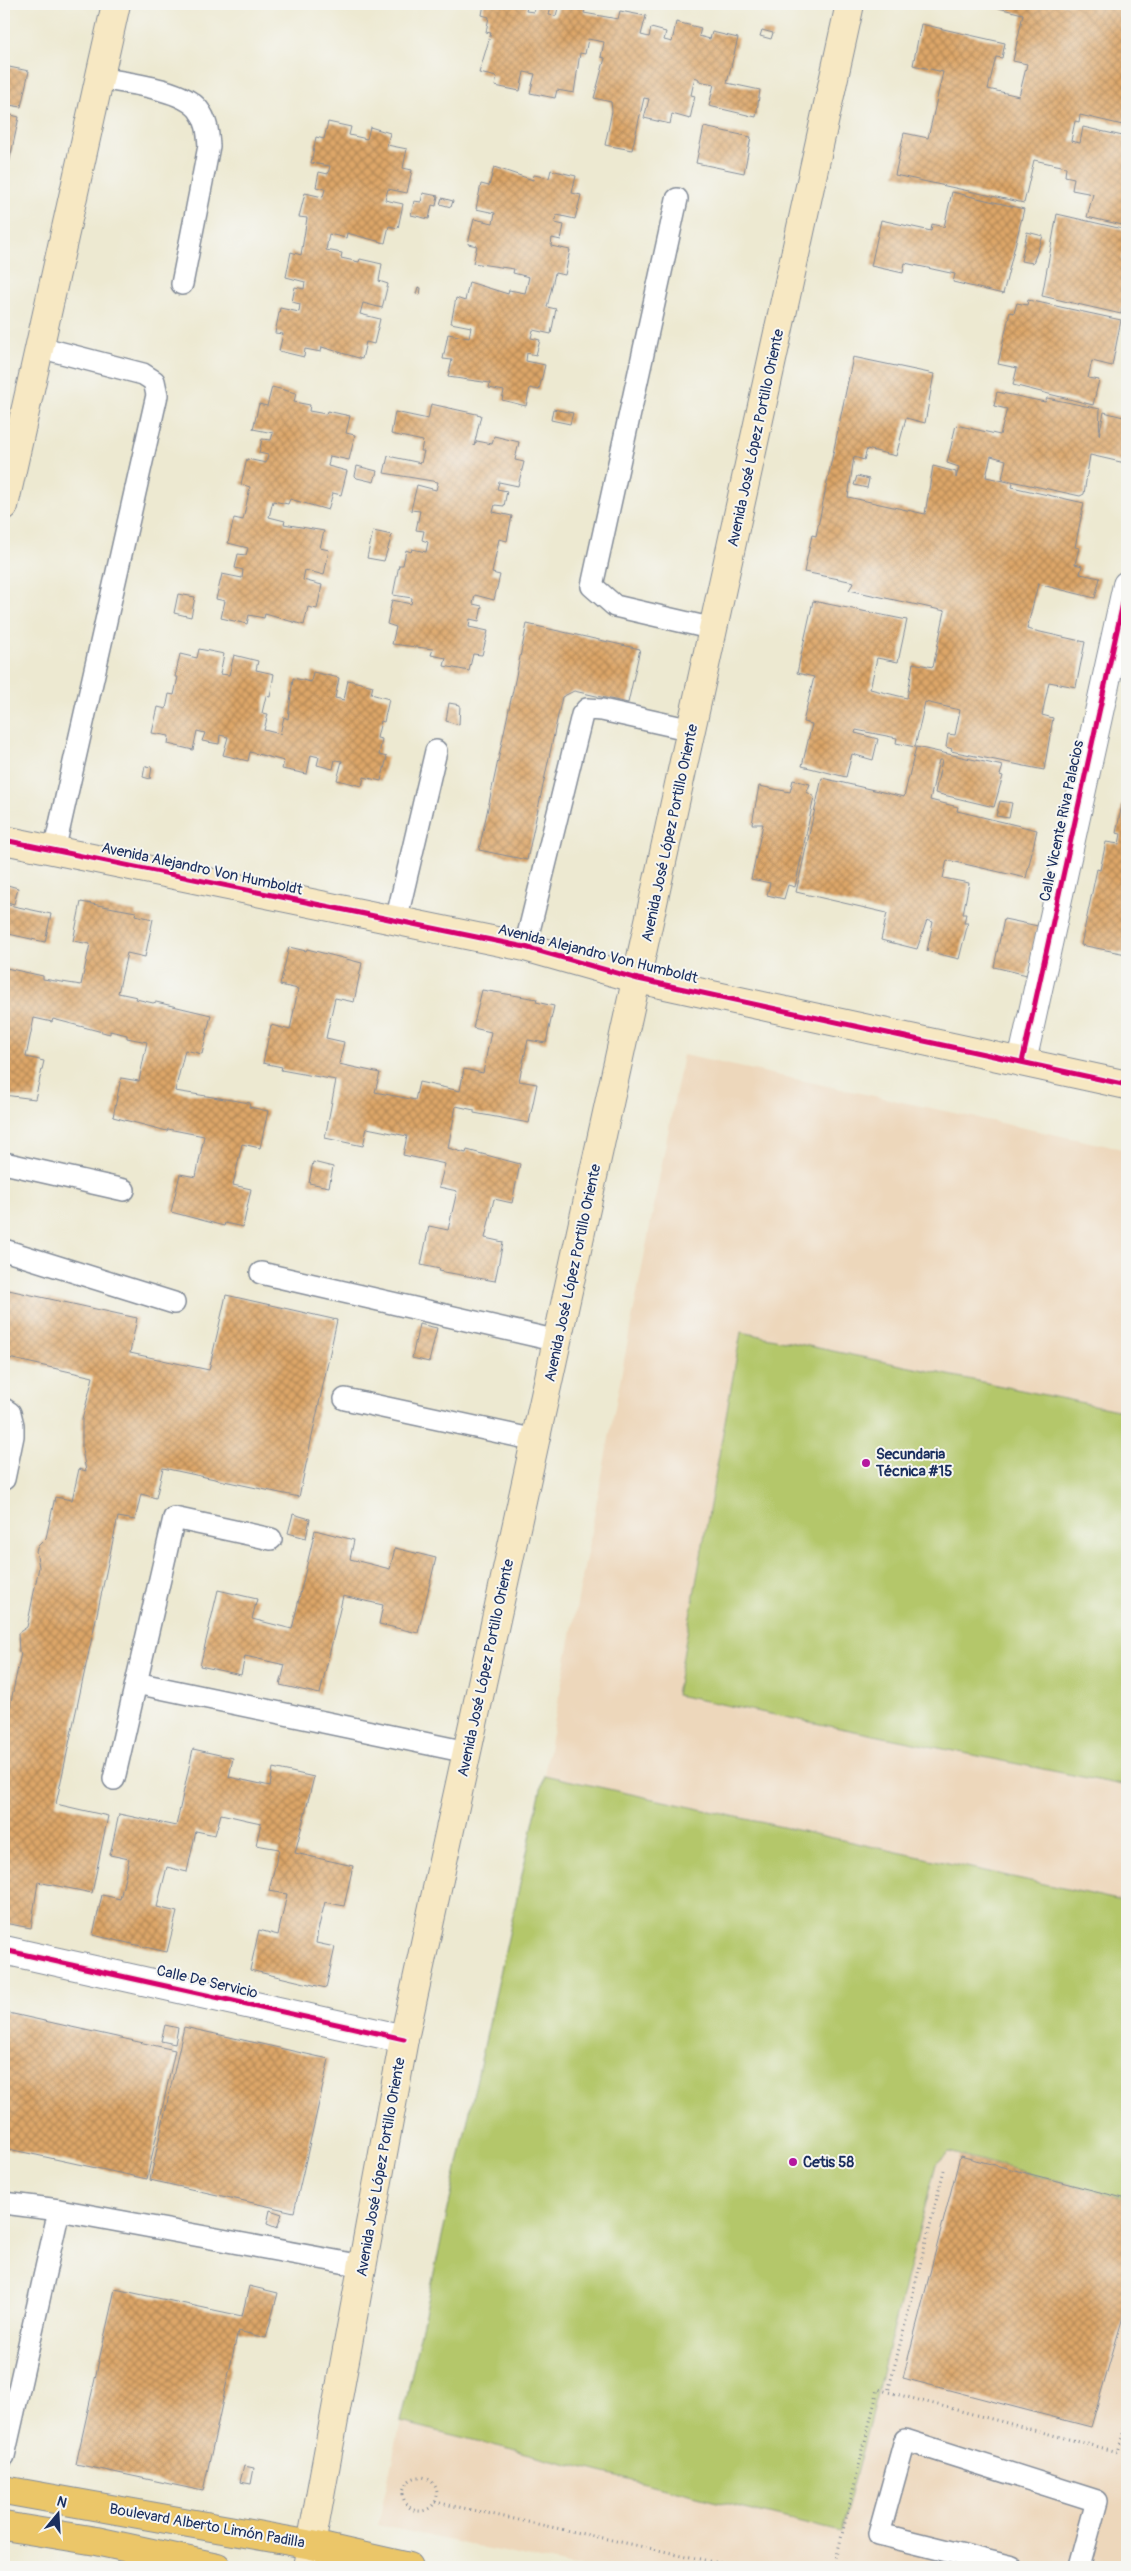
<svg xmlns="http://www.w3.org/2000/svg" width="1131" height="2571" viewBox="0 0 1131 2571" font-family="Pangolin,sans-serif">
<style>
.built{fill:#edd7bb}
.grass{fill:#b4c76b;stroke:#687b64}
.building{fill:url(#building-cross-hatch)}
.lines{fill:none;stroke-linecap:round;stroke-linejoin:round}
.lane-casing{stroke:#848c98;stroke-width:24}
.street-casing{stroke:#848c98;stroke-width:30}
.secondary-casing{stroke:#848c98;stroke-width:30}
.primary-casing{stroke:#848c98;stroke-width:30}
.highway-casing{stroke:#848c98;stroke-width:30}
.path{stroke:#848c98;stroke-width:3;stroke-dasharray:1 4;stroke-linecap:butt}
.lane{stroke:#fff;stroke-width:21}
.street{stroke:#fff;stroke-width:28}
.secondary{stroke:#f7e8c3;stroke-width:28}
.primary{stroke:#ebc669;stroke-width:28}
.highway{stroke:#ebc669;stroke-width:28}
.cycleway-casing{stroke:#f6f6f2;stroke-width:8}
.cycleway{stroke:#d6006c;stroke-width:5}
.poi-dot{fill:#b5179e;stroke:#f6f6f2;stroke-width:2}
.labels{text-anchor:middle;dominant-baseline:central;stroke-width:4;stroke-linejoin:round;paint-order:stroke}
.street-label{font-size:15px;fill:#1b2f5e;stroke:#f6f6f2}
.poi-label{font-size:15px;font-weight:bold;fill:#1b2f5e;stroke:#f6f6f2;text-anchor:start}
</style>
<defs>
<pattern id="building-cross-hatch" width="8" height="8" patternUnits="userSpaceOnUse" patternTransform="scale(1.25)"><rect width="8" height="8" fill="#dda667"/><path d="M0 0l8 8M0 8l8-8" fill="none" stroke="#b28858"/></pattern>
</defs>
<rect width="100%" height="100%" fill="#f6f6f2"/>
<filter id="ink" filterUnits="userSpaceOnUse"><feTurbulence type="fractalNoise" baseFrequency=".02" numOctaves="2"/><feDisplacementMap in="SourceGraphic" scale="10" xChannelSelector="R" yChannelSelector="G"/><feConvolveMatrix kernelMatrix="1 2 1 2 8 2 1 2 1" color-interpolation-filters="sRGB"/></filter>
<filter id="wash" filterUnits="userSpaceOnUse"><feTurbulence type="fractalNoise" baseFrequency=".0096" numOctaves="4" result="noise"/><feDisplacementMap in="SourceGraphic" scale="20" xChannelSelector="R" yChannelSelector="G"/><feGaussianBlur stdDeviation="1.12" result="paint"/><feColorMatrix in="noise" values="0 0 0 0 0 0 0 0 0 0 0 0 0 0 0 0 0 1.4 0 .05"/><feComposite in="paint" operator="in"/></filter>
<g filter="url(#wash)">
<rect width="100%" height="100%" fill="#ede9d1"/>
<path class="built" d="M683,1055L1127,1150V2567H573L378,2525L544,1775Z"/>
<path class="grass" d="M741,1332L1127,1412V1786L676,1695Z
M544,1775L1127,1902V2199L949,2152L936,2164L841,2532L401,2422Z"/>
<g id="blocks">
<path class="building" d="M484,4H528L526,11L534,12L537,4L551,6L549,15L556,16L559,4H586L584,13L618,19L620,11L646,16L641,35L649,37L651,28L666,32L664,40L672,42L676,22L701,28L699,36L710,39L712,32L738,38L727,83L760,90L756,117L709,106L714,84L699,81V79L695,77L691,95L695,96L690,119L672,114L670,124L644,118L649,99L644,98L632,150L605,145L612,111L611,102L594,98L605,58L601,57L604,42L588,39L585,54L580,53L574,93L557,90L555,98L530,93L535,74L524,72L520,91L495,86L497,77L479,73L491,33L486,32L489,17L482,15Z
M982,4H1127V126L1080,115L1079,122L1075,121L1071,141L1080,143L1083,127L1127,137V226L1087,217L1093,194L1072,190L1074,178L1065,176L1066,167L1043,162L1034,160L1024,203L895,175L904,133L928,138L943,72L913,65L921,24L1005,43L1002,58L996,57L988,89L1019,96L1027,64L1013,61L1023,14Z
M762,30L773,33L771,39L760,36Z
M4,66L29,71L21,107L4,104Z
M4,113L19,117L5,182H4Z
M328,122L351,127L349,135L367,139L370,127L390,133L387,145L407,149L403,168L412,170L407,193L388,189L385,200L403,204L398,228L389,226L385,243L347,233L346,238L329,234L326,250L342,253L341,258L359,262L360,259L382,264L379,281L388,284L382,308L363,303L360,314L380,319L374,344L366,342L362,359L322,347L321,352L305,349L304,357L279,351L283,334L275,333L280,308L299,312L300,304L292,302L295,287L304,289L305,282L286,277L291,252L301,255L307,218L299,217L305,193L323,197L325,189L316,187L319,172L328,174L330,166L311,163L316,137L324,139Z
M704,127L751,137L744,173L696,163Z
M494,167L533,180L534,175L549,178L551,170L576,176L572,193L581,195L575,219L557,215L555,223L564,225L561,240L552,238L551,246L570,250L565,275L555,273L551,291L547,307L556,309L551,334L533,330L531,338L540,340L536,355L527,353L526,361L545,365L539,390L530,388L526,406L502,400L504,391L489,388L490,383L448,377L452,360L443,359L448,334L469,338L471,327L451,323L456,298L465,301L469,282L508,294L509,290L525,293L529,277L513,273L514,269L473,263L477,246L468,244L474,219L493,223L495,213L476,209L481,184L489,186Z
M952,192L1024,209L1003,294L953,282L955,274L905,263L903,273L871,266L881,220L931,231L932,224L944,227Z
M423,193L438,196L436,206L432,205L429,219L411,215L414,201L421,202Z
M442,198L453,201L451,207L440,204Z
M1057,214L1127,230V248L1124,247L1121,260L1127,262V285L1121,314L1042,296Z
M1027,232L1043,236L1033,263L1021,261Z
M418,287L421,288L420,295L416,294Z
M1028,300L1121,320L1112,366L1092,361L1088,378L1099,380L1093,405L1013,385L1017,368L998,364L1010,312L1014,313L1017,303L1027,305Z
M853,357L934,374L925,423L906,418L896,456L867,449L864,460L854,457L848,497L925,514L933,466L956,472V478L959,467L947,463L956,425L1000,435L1007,409L994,406L997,392L1045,402L1047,398L1100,409L1099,435L1104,412L1127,418L1124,440L1127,441L1125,463L1090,455L1084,494L1080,496L1002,479L1006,460L991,456L986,477L1013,483L1012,487L1084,503L1075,547L1079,548L1075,564L1082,566L1080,574L1100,578L1095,598L1038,584L1027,629L1085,642L1076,687L1049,682L1042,715L1053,718L1044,770L951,751L952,749L946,747L948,734L955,735L960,710L925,702L915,747L896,743L897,738L856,730L855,733L878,739L873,760L852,754L846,777L802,766L812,724L803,722L814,677L797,673L813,601L907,620L898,662L877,658L870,689L907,698L913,663L933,667L945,611L849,590L854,582L804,572L812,535L816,536Z
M272,387L296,393L294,402L310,405L309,411L326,414L327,411L350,416L346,433L355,435L349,460L330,456L328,466L347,471L341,495L333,493L328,510L290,499L288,504L273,501L269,517L285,521L284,524L324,531L320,548L329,550L324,575L305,570L303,580L322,585L317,609L308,607L304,625L265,614L264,618L249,615L247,624L221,618L225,601L216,599L222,574L242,578L243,570L235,568L238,554L246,555L248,548L228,543L234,518L243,520L250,487L241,484L247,459L266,463L268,455L259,453L262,439L271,440L273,433L253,429L259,404L267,406Z
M431,404L481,415L474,446L477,441L492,444L494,436L519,442L515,460L524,462L518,486L499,482L497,489L507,491L504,506L495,505L493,512L512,516L507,541L499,539L492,573L500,575L494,600L475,595L473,604L482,606L479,621L470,619L469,627L488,631L482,655L473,654L469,671L444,666L446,658L431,655L433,649L392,644L396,627L387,624L392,600L411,604L412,598L393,595L399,565H403L406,550L411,552L412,549L426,552L428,542L422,540L424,531L416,530L420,511L411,510L417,485L436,490L438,482L384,473L388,456L421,463L424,451H421L423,441L391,434L395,412L428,419Z
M553,409L573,413L570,424L551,420Z
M357,466L377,471L374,482L357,478L355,476Z
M857,476L869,479L867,488L854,485Z
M373,531L392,535L384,561L367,558Z
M178,594L195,597L191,617L174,613Z
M527,624L640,649L628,703L574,691L562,697L527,860L479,850Z
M199,649L224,654L220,674L229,675L234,655L258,661L256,670L274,674L270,697L266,696L262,713L268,714L264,730L280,734L284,717L288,719L293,678L311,682L313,672L339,678L335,698L344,700L348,680L373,686L371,694L389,699L384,722L381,721L377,738L382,739L379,755L387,757L381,781L364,777L362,786L337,780L342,761L335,760L333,769L317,765L319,757L311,755L307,774L282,769L284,761L250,752L248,761L223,755L228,737L220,735L219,744L202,741L205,733L197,731L193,750L168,744L169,736L152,733L158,707L166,709L169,694L174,695L178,677H175L180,654L197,658Z
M449,703L460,705L459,725L446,721Z
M916,747L1003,766L1000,775L1003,776L994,807L935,793L942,760H939L930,800L958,807L957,811L1037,830L1026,878L947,860L943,878L969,883L963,914H966L964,923H968L959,959L927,951L933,922L927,920L917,949L881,940L887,913L796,892L822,778L904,797Z
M145,766L152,767L150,779L143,777Z
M793,780L810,784L807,792L814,797L795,887L788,885L784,899L767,895L770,883L751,879L763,824H752L759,786L790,792Z
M1127,782V860L1124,875H1127L1126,954L1081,945L1097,869L1100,870L1106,842L1119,844L1121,834L1116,833Z
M1000,801L1012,803L1009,818L996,816Z
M4,884L18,888L14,904L4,901Z
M81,902L136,912L135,915L153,919L145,957L127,953L118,993L137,997L136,999L153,1003L156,1002L211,1015L202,1054L185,1050L175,1091L250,1103L249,1107L268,1111L260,1148L242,1144L233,1185L251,1189L243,1227L225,1223L224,1226L171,1212L180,1174L196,1177L204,1136L168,1129L167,1131L113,1117L121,1078L139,1081L147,1042L127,1038V1035L110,1031V1034L53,1019L52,1022L34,1018L26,1057L44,1061L35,1099L4,1095V970L6,968L43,976V979L81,985L90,944L73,941Z
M4,904L51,914L45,942L4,933Z
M1004,919L1038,926L1027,975L994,967Z
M289,947L306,951L307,949L362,963L354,1002L335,998L326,1038L344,1042L339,1064L380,1073L375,1092L415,1100L419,1082L460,1091L464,1069L483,1073L491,1032L473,1028L482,990L537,999L536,1002L554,1006L546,1043L528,1040L519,1081L537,1084L529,1123L474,1113V1110L456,1106L448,1148L466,1153L467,1150L520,1164L512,1203L494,1199L485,1238L503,1242L495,1281L439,1271L440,1269L421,1265L429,1226L448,1230L457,1191L439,1187L445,1164L403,1155L407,1136L367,1128L363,1146L325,1138L336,1080L281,1070L282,1067L263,1063L271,1025L290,1030L298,989L280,985Z
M313,1162L333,1167L329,1187L309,1183Z
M4,1289L137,1318L130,1353L209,1370L226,1295L337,1320L299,1497L163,1468L156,1498L141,1494L135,1520L118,1517L56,1804L108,1816L92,1893L38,1882L31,1928L4,1923V1711L10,1706L21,1653L19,1652L18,1633L27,1627L39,1567L36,1551L38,1546L46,1538L55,1497L72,1500L79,1469L86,1471L82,1450V1420L93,1377L4,1357Z
M419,1324L437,1328L429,1362L412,1358Z
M293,1514L310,1519L306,1538L288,1533Z
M315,1530L354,1540L350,1559L390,1569L395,1548L436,1558L418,1633L379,1624L383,1605L343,1596L320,1694L280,1685L285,1665L245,1656L241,1675L200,1666L218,1590L257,1599L252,1619L292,1629Z
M193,1749L233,1758L229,1777L270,1786L273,1768L314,1777L295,1853L353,1866L344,1906L325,1902L318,1930L316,1943L335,1947L326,1988L250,1970L259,1930L278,1935L287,1894L269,1891L279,1849L256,1845L261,1823L247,1820L221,1814L215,1835L196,1831L187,1872L167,1867L157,1907L177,1912L167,1952L93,1935L102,1895L120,1899L123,1886L129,1859L110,1855L119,1814L176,1826Z
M4,2012L175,2050L147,2179L4,2148Z
M165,2025L178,2028L175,2044L161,2041Z
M184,2027L329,2059L294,2212L150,2180Z
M960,2156L1127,2199V2303L1091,2427L903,2378Z
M270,2210L282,2214L277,2228L267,2224Z
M249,2286L278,2293L266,2338L238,2331L203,2491L76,2464L115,2289L242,2316Z
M244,2466L254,2468L251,2484L240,2482Z"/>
</g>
</g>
<g filter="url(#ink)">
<use href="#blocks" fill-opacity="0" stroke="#848c98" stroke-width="1"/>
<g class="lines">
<defs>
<path id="lane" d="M99,78C125,83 181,88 198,109C207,120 208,132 209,146L182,284
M677,199L592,586L615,606L714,629
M39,347L143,374L154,381L157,395L54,851
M396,921L436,751
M525,947L582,715L587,709L602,710L692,730
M4,1163L124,1190
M4,1250L174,1303
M261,1273L558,1341
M345,1399L536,1440
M4,1409L10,1413L13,1425V1436L4,1479
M136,1683L467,1752
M114,1779L174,1518L271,1539
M4,2203L59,2210L363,2266
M4,2456L59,2210
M1012,2567L879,2534L905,2440L1097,2501L1079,2567"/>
<path id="street" d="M1022,1062L1127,585
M4,1950L404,2039"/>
<path id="secondary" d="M4,506L116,4
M4,840L525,947L638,979L1127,1085
M307,2567L404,2039L850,4"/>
<path id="primary" d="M4,2490L312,2545L409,2567"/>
<path id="highway" d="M4,2526L96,2541L217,2567"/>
</defs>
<use href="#lane" class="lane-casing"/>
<use href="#street" class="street-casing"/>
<use href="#secondary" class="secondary-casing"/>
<use href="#primary" class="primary-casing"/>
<use href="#highway" class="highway-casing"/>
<path class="path" d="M944,2170L888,2392L1118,2452L1127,2419
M403 2494a17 17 0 1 1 34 0a17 17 0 1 1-34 0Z
M435,2502L737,2567
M834,2567L878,2389L888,2392"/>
<use href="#lane" class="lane"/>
<use href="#street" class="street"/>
<use href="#secondary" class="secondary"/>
<use href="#primary" class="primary"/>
<use href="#highway" class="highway"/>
<defs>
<path id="cycleway" d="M4,840L525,947L638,979L1127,1085
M1022,1062L1127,585
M4,1950L404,2039"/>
</defs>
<use href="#cycleway" class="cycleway-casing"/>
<use href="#cycleway" class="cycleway"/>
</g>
</g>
<g class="poi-dot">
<circle cx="866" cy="1463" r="5"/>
<circle cx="793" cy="2162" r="5"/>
</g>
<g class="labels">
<g class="street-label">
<text transform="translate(756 438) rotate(-78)">Avenida José López Portillo Oriente</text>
<text transform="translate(1062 821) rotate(-78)">Calle Vicente Riva Palacios</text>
<text transform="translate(670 833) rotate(-78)">Avenida José López Portillo Oriente</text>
<text transform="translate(202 869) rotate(12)">Avenida Alejandro Von Humboldt</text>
<text transform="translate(598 954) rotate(14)">Avenida Alejandro Von Humboldt</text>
<text transform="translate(573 1273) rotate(-78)">Avenida José López Portillo Oriente</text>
<text transform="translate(486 1668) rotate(-78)">Avenida José López Portillo Oriente</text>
<text transform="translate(207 1982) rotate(13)">Calle De Servicio</text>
<text transform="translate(381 2167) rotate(-80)">Avenida José López Portillo Oriente</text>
<text transform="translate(207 2526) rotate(10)">Boulevard Alberto Limón Padilla</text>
</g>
<g class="poi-label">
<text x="876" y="1454">Secundaria<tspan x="876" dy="17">Técnica #15</tspan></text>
<text x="803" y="2162">Cetis 58</text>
</g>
</g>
<rect width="1131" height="2571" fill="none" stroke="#f6f6f2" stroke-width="20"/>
<g transform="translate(58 2514) rotate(18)" stroke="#f6f6f2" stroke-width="4" paint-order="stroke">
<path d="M0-4L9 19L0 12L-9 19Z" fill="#1b2f5e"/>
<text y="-8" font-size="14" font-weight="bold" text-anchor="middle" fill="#1b2f5e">N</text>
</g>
</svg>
